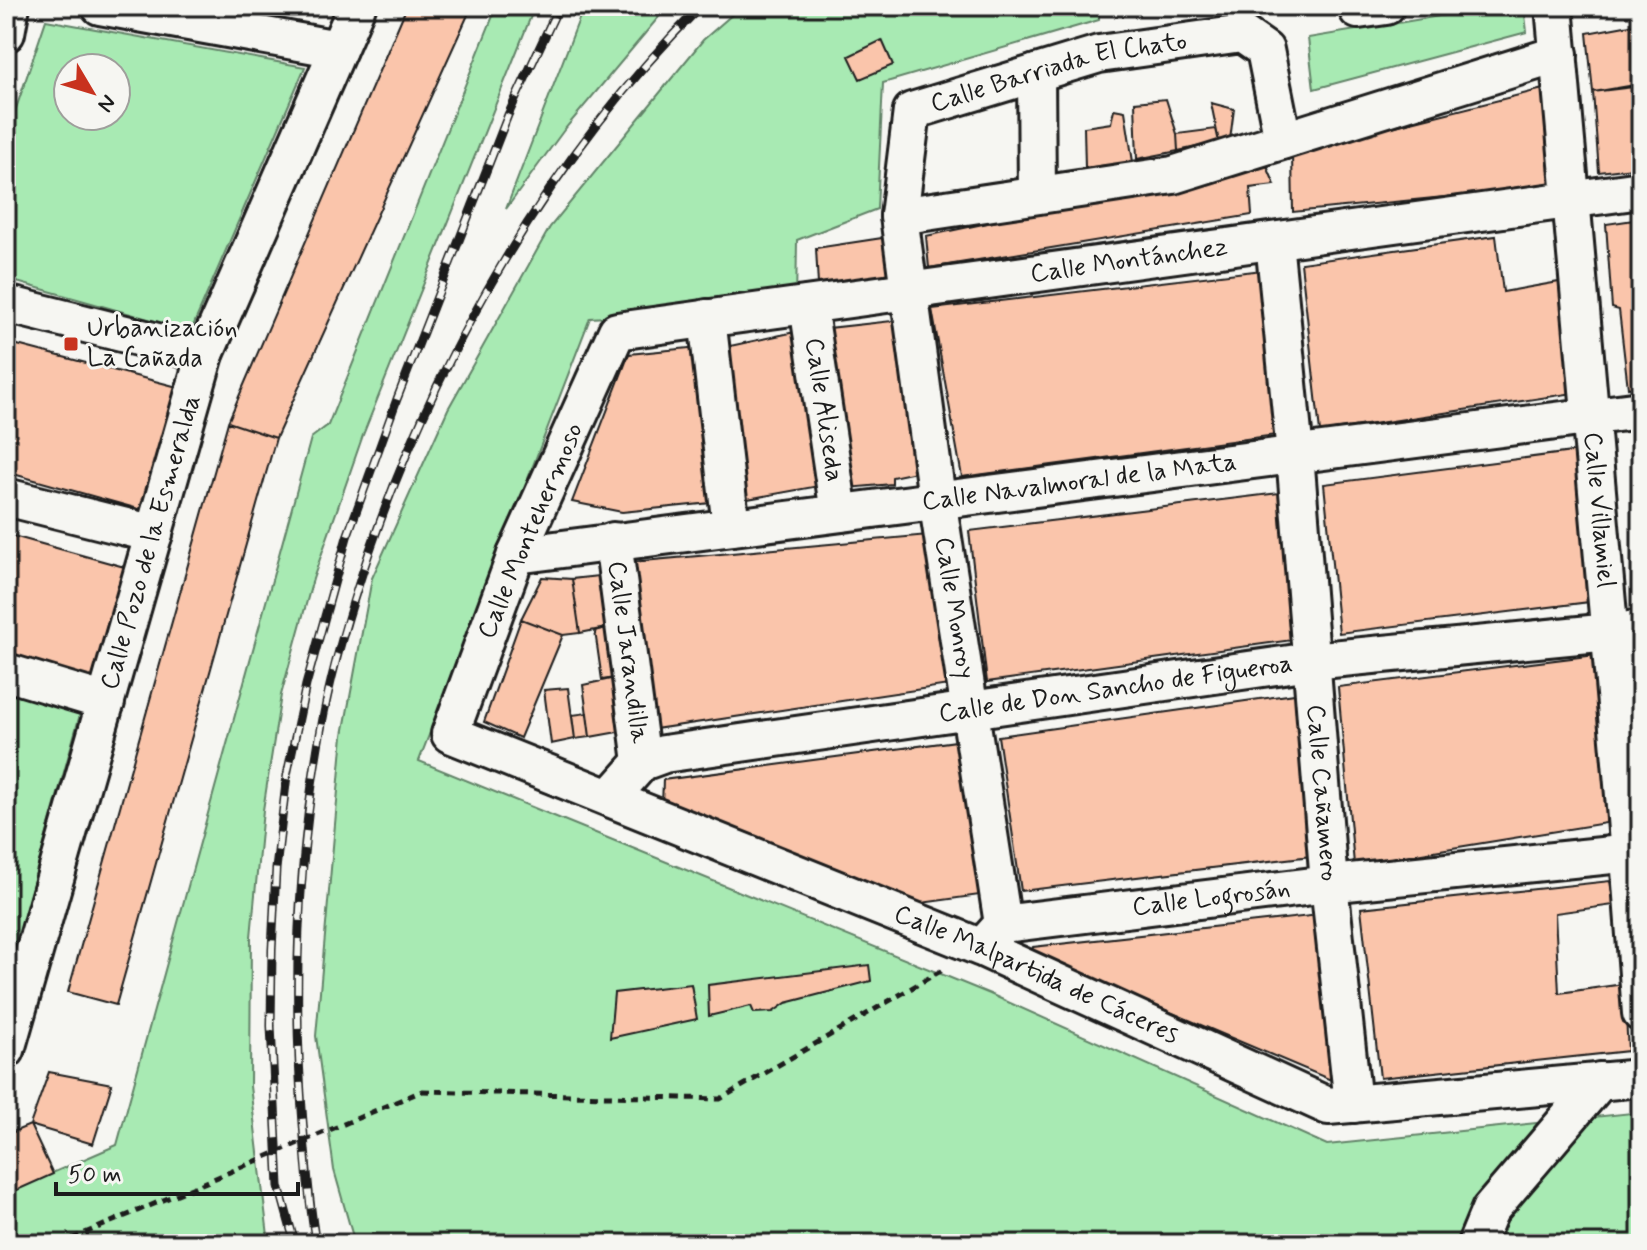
<svg xmlns="http://www.w3.org/2000/svg" width="1647" height="1250" viewBox="0 0 1647 1250" font-family="Mynerve,sans-serif">
<style>
.green{fill:#a8eab3;stroke:#628368;stroke-width:2;fill-rule:evenodd}
.building{fill:#fac5ab;stroke:#1c1c1c;stroke-width:2}
.lines{fill:none;stroke-linecap:round;stroke-linejoin:round}
.minor-casing{stroke:#1c1c1c;stroke-width:42}
.path{stroke:#1c1c1c;stroke-width:5;stroke-dasharray:8 6;stroke-linecap:butt}
.minor{stroke:#f6f6f2;stroke-width:36}
.rail-casing{stroke:#1c1c1c;stroke-width:9}
.rail{stroke:#f6f6f2;stroke-width:6;stroke-dasharray:18;stroke-linecap:butt}
.path-bridge{stroke:#1c1c1c;stroke-width:5;stroke-dasharray:8 6;stroke-linecap:butt}
.poi-dot{fill:#c8321e;stroke:#f6f6f2;stroke-width:3}
.labels{text-anchor:middle;dominant-baseline:central;stroke-width:6;stroke-linejoin:round;paint-order:stroke}
.street-label{font-size:26px;fill:#1c1c1c;stroke:#f6f6f2}
.poi-label{font-size:26px;fill:#1c1c1c;stroke:#f6f6f2;text-anchor:start}
</style>
<rect width="100%" height="100%" fill="#f6f6f2"/>
<filter id="ink" filterUnits="userSpaceOnUse"><feTurbulence type="fractalNoise" baseFrequency=".0125" numOctaves="2"/><feDisplacementMap in="SourceGraphic" scale="16" xChannelSelector="R" yChannelSelector="G"/><feConvolveMatrix kernelMatrix="1 2 1 2 8 2 1 2 1" color-interpolation-filters="sRGB"/></filter>
<g filter="url(#ink)">
<path class="green" d="M497,6H535L363,435L313,579L281,695L263,810L251,937L250,1086L269,1244H6V1193L117,1145L311,438L328,425Z
M584,6H668L564,130L506,209Z
M742,6H1099V20L883,83L877,209L797,240L796,306L590,318L419,761L990,994L1327,1145L1641,1112V1244H355L334,1170L316,1036L343,735L372,578L448,409L550,227L703,40Z
M1499,6H1524L1527,32L1314,89L1308,38Z
M46,20L305,67L191,331L6,279V138ZM116,68V116H68V68Z
M6,662L89,682L6,981Z"/>
<path class="building" d="M293,6H343L340,15Z
M407,6H472L276,438L228,422Z
M1641,23V86L1593,92L1587,33Z
M882,40L893,65L860,79L849,56Z
M1641,84V167L1599,172L1593,92Z
M1543,89L1555,186L1293,212L1292,152Z
M1166,99L1177,134L1178,151L1137,159L1135,102Z
M1211,103L1234,109L1230,140L1219,142Z
M1114,109L1125,111L1133,162L1085,168L1084,127L1111,123Z
M1216,129L1219,142L1178,151L1177,134Z
M1266,164L1275,185L1250,188L1252,215L929,268L926,236Z
M1641,219V386L1628,388L1619,310L1612,308L1606,224Z
M1496,236L1503,292L1559,282L1574,393L1320,432L1301,263Z
M889,237L891,274L818,285L816,248Z
M1262,270L1276,435L962,477L932,309Z
M901,320L921,471L892,477V484L848,488L829,328Z
M795,332L819,486L742,500L730,346Z
M6,342L189,390L153,513L6,472Z
M699,347L711,503L622,512L572,502L629,354Z
M228,422L276,438L116,1005L68,992Z
M1580,451L1589,602L1339,633L1324,484Z
M1287,492L1300,639L987,682L969,531Z
M6,534L135,570L98,686L6,662Z
M928,535L949,685L655,729L632,562Z
M607,575L616,626L580,633L572,579Z
M542,577L572,579L580,633L563,635L521,619Z
M521,619L563,635L520,738L484,722Z
M612,627L620,677L602,680L595,631Z
M1604,654L1606,823L1354,864L1338,687Z
M620,677L629,730L590,737L583,685Z
M568,688L575,739L551,744L544,690Z
M1302,693L1311,856L1021,891L998,736Z
M587,713L590,737L575,739L572,715Z
M964,740L980,895L914,904L662,805L663,780Z
M1610,881L1614,905L1555,913L1559,993L1624,984L1628,1051L1380,1078L1361,908Z
M1319,915L1331,1080L1031,953L1033,947Z
M869,965L871,981L786,1003L773,1012L754,1013L751,1006L709,1016L708,985Z
M691,984L697,1019L610,1038L614,993Z
M49,1072L112,1084L93,1144L30,1125Z
M30,1125L53,1174L6,1195V1135Z"/>
<g class="lines">
<defs>
<g id="minor">
<path d="M100,6L338,49"/>
<path id="s1" d="M1554,6L1626,818L1641,1013"/>
<path d="M1358,10L1386,6"/>
<path d="M6,33L11,6"/>
<path d="M1036,73L1037,195"/>
<path id="s2" d="M1641,190L617,331L516,555L450,734L982,948L1328,1106L1641,1078"/>
<path id="s3" d="M899,216L912,111L1099,54L1242,34L1265,50L1283,140"/>
<path id="s4" d="M1274,241L1295,454L1329,884L1353,1104"/>
<path d="M6,304L205,354"/>
<path id="s5" d="M808,305L839,513"/>
<path d="M707,318L731,527"/>
<path d="M6,497L154,534"/>
<path id="s6" d="M613,541L642,762"/>
<path id="s7" d="M516,555L1641,410"/>
<path d="M6,672L106,702"/>
<path id="s8" d="M610,798L642,762L664,754L1311,661L1641,629"/>
<path d="M1003,924L937,499L899,216L1173,175L1559,54"/>
<path id="s9" d="M987,942L1003,924L1329,884L1641,852"/>
<path id="s10" d="M6,1050L205,354L357,6"/>
<path d="M1476,1244L1490,1210L1600,1081"/>
</g>
</defs>
<use href="#minor" class="minor-casing"/>
<path class="path" d="M422,1091L720,1099L946,968"/>
<use href="#minor" class="minor"/>
<defs>
<path id="rail" d="M295,1244L279,1186L271,1026L272,950L276,869L287,775L306,685L347,537L397,399L508,115L559,6
M316,1244C309,1204 306,1164 303,1123C292,987 298,847 324,713C335,657 352,603 370,550C440,349 550,157 701,6"/>
</defs>
<use href="#rail" class="rail-casing"/>
<use href="#rail" class="rail"/>
<path class="path-bridge" d="M59,1244L422,1091"/>
</g>
</g>
<rect class="poi-dot" x="63" y="336" width="16" height="16" rx="4"/>
<g class="labels">
<g class="street-label">
<text stroke="none"><textPath href="#s3" startOffset="258">Calle Barriada El Chato</textPath></text>
<text transform="translate(1129 261) rotate(-8)">Calle Montánchez</text>
<text stroke="none"><textPath href="#s5" startOffset="106">Calle Aliseda</textPath></text>
<text stroke="none"><textPath href="#s7" startOffset="568">Calle Navalmoral de la Mata</textPath></text>
<text stroke="none"><textPath href="#s1" startOffset="506">Calle Villamiel</textPath></text>
<text transform="translate(531 531) rotate(-67)">Calle Montehermoso</text>
<text stroke="none"><textPath href="#s10" startOffset="528">Calle Pozo de la Esmeralda</textPath></text>
<text transform="translate(954 608) rotate(81)">Calle Monroy</text>
<text stroke="none"><textPath href="#s6" startOffset="112">Calle Jarandilla</textPath></text>
<text stroke="none"><textPath href="#s8" startOffset="528">Calle de Don Sancho de Figueroa</textPath></text>
<text stroke="none"><textPath href="#s4" startOffset="554">Calle Cañamero</textPath></text>
<text stroke="none"><textPath href="#s9" startOffset="234">Calle Logrosán</textPath></text>
<text stroke="none"><textPath href="#s2" startOffset="2104">Calle Malpartida de Cáceres</textPath></text>
</g>
<g class="poi-label">
<text x="87" y="329">Urbanización<tspan x="87" dy="30">La Cañada</tspan></text>
</g>
</g>
<rect width="1647" height="1250" fill="none" stroke="#f6f6f2" stroke-width="32"/>
<rect x="16" y="16" width="1615" height="1218" fill="none" stroke="#1c1c1c" stroke-width="3" filter="url(#ink)"/>
<g transform="translate(92 92) rotate(128)"><circle r="38" fill="#f6f6f2" stroke="#9f9f9c" stroke-width="2"/>
<path d="M0-6L14 30L0 20L-14 30Z" fill="#c8321e"/>
<text y="-12" font-size="22" font-weight="bold" text-anchor="middle" fill="#1c1c1c">N</text>
</g>
<path d="M56 1182v12h242v-12" fill="none" stroke="#1c1c1c" stroke-width="4"/>
<text x="68" y="1182" font-size="24" fill="#1c1c1c" stroke="#f6f6f2" stroke-width="6" paint-order="stroke">50 m</text>
</svg>
